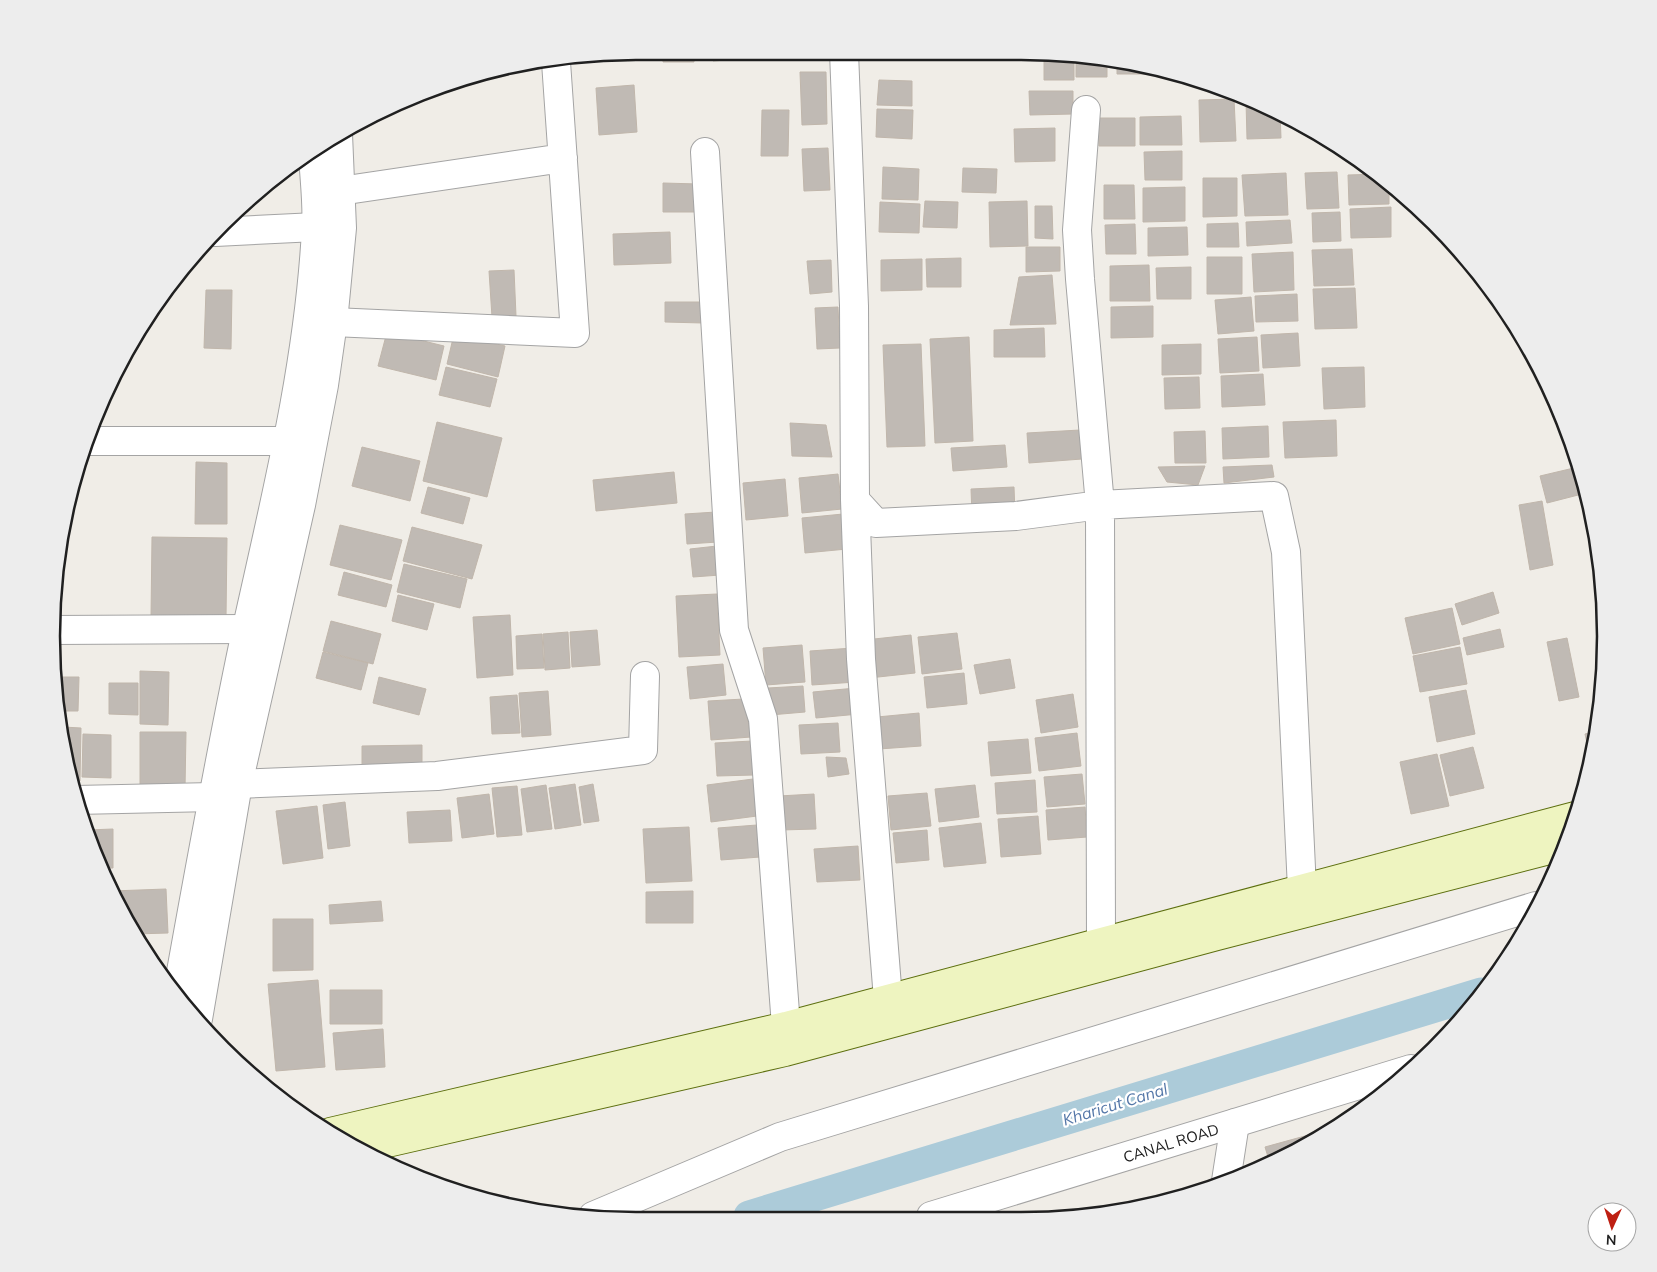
<svg xmlns="http://www.w3.org/2000/svg" width="1657" height="1272" viewBox="0 0 1657 1272" font-family="Mulish,sans-serif">
<style>
.lines{fill:none;stroke-linecap:round;stroke-linejoin:round}
.canal{stroke:#accbd9;stroke-width:31}
.building{fill:#c0bab4;stroke:#c0b6ab}
.minor-casing{stroke:#a4a4a4;stroke-width:30}
.tertiary-casing{stroke:#a4a4a4;stroke-width:30}
.secondary-casing{stroke:#5d6f0f;stroke-width:30}
.minor{stroke:#fff;stroke-width:28}
.tertiary{stroke:#fff;stroke-width:28}
.secondary{stroke:#eef4c0;stroke-width:28}
.labels{text-anchor:middle;dominant-baseline:central;stroke-width:4.5;stroke-linejoin:round;paint-order:stroke}
.street-label{font-size:15px;fill:#202020;stroke:#fff}
.water-label{font-size:16px;font-style:italic;fill:#5477a8;stroke:#fff}
.rim{fill:none;stroke:#202020;stroke-width:2.5}
</style>
<rect width="100%" height="100%" fill="#f0ede7"/>
<g class="lines">
<path class="canal" d="M749,1216L1481,993"/>
</g>
<path class="building" d="M663,51H694V62H663Z
M713,51L739,52V59L713,61Z
M797,52H831V54L797,56Z
M1044,52L1074,55V80H1044Z
M1076,55L1107,60V77H1076Z
M1117,62L1150,68V74H1117Z
M800,72H826L827,124L802,125Z
M879,80L912,81V106L877,105Z
M634,85L637,132L599,135L596,88Z
M1029,91H1073V114L1030,115Z
M1234,99L1236,141L1200,142L1199,100Z
M1246,101H1252L1280,112L1281,138L1247,139Z
M877,109L913,110L912,139L876,137Z
M762,110H789L788,156H761Z
M1181,116L1182,145H1140V117Z
M1098,118H1135V146H1099Z
M1055,128V161L1015,162L1014,129Z
M828,148L830,190L804,191L802,149Z
M1182,151V180H1145L1144,152Z
M883,167L919,169L918,200L882,199Z
M963,168L997,169L996,193L962,192Z
M1337,172L1339,208L1307,209L1305,173Z
M1286,173L1288,215L1245,216L1242,175Z
M1379,174L1389,182V204L1349,205L1348,175Z
M1203,178H1237V216L1203,217Z
M663,183L698,184V212H663Z
M1104,185H1134L1135,219H1104Z
M1185,187V221L1143,222V188Z
M925,201L958,202L957,228L923,227Z
M1027,201L1028,246L990,247L989,202Z
M880,202L920,204L919,233L879,232Z
M1035,206H1052L1053,239L1035,238Z
M1391,207V237L1351,238L1350,209Z
M1340,212L1341,241L1313,242L1312,213Z
M1290,220L1292,243L1247,246L1246,222Z
M1238,223L1239,247H1207V224Z
M1135,224L1136,254H1106L1105,225Z
M1187,227L1188,255L1148,256V228Z
M670,232L671,263L614,265L613,234Z
M1026,247H1060V271L1026,272Z
M1352,249L1354,285L1314,286L1312,250Z
M1293,252L1294,290L1254,292L1252,254Z
M1207,257H1242V294H1207Z
M961,258V287H927L926,259Z
M922,259V290L881,291V260Z
M831,260L832,292L810,294L807,261Z
M1149,265L1150,301H1110V266Z
M1191,267V299H1157L1156,268Z
M514,270L516,316L492,317L489,271Z
M1052,275L1056,324L1010,325L1019,277Z
M1355,288L1357,328L1315,329L1313,289Z
M206,290H232L231,349L204,348Z
M1297,294L1298,321L1256,322L1255,296Z
M1251,297L1254,331L1218,334L1215,300Z
M665,302H703V323L665,322Z
M1153,306V337L1111,338V307Z
M838,307L840,348L817,349L815,308Z
M1044,328L1045,357H994V330Z
M387,332L444,346L436,380L378,366Z
M1298,333L1300,366L1263,368L1261,335Z
M454,334L505,346L498,377L447,364Z
M969,337L973,441L935,443L930,339Z
M1257,337L1259,371L1220,373L1218,339Z
M921,344L925,446L887,447L883,345Z
M1201,344V374L1162,375V345Z
M446,367L497,379L490,407L439,395Z
M1364,367L1365,407L1324,409L1322,368Z
M1263,374L1265,405L1222,407L1221,376Z
M1199,377L1200,408L1165,409L1164,378Z
M1336,420L1337,456L1285,458L1283,422Z
M437,422L502,438L487,497L423,481Z
M790,423L826,425L832,457L792,456Z
M1268,426L1269,457L1223,459L1222,428Z
M1080,430L1082,459L1029,463L1027,433Z
M1205,431L1206,463H1175L1174,432Z
M1005,445L1007,467L953,471L951,448Z
M362,447L420,461L410,501L352,486Z
M196,462L227,463V524H195Z
M1272,465L1274,477L1224,483L1223,467Z
M1205,466L1198,485L1167,482L1158,467Z
M1578,467L1586,493L1547,503L1540,476Z
M674,472L677,503L596,511L593,480Z
M838,474L842,509L802,513L799,478Z
M785,479L788,516L746,520L743,483Z
M428,487L470,498L463,524L421,513Z
M1014,487L1015,513L972,515L971,489Z
M1542,501L1553,565L1530,570L1519,505Z
M716,512L718,542L687,544L685,514Z
M843,514L847,549L805,553L802,518Z
M340,525L402,540L391,580L330,565Z
M412,527L482,545L472,579L403,561Z
M152,537L227,538L226,618L151,617Z
M717,546L720,575L693,577L690,549Z
M404,564L467,579L460,608L397,592Z
M344,572L392,585L386,607L338,595Z
M1493,592L1499,613L1462,625L1455,604Z
M717,594L720,655L679,657L676,596Z
M398,595L434,604L427,630L392,621Z
M1452,608L1460,644L1413,654L1405,618Z
M510,615L513,675L477,678L473,617Z
M331,621L381,634L373,664L323,651Z
M1500,629L1504,647L1467,655L1463,638Z
M597,630L600,665L572,667L570,632Z
M568,632L570,668L545,670L543,634Z
M957,633L962,669L922,674L918,637Z
M542,634L544,668L517,669L516,636Z
M911,635L915,673L869,678L865,640Z
M1567,638L1579,697L1559,701L1547,642Z
M802,645L805,682L766,685L763,648Z
M1460,647L1467,684L1420,692L1413,656Z
M853,648L856,682L812,685L810,651Z
M323,652L368,663L361,690L316,678Z
M1010,659L1015,688L980,694L974,665Z
M723,664L726,695L690,699L687,667Z
M140,671L169,672L168,725L140,724Z
M964,673L967,704L927,708L924,677Z
M57,677H79L78,711H61Z
M379,677L426,689L419,715L373,703Z
M109,683H138V715L109,714Z
M803,686L805,712L770,715L768,688Z
M856,688L859,714L816,718L813,692Z
M1466,690L1475,734L1437,742L1429,697Z
M548,691L551,735L522,737L519,693Z
M1073,694L1078,727L1041,733L1036,700Z
M517,695L520,733L492,734L490,697Z
M744,699L751,737L711,740L708,701Z
M919,713L921,746L879,749L877,717Z
M838,723L840,752L801,754L799,725Z
M63,727L81,728L80,781H70Z
M1596,731L1594,750L1591,761L1585,734Z
M140,732H186L185,789H140Z
M1077,733L1081,766L1039,771L1035,738Z
M83,734L111,735V778L82,777Z
M1028,739L1031,773L991,776L988,742Z
M752,741L754,775L717,776L715,743Z
M422,745V765H362V746Z
M1473,747L1484,788L1450,796L1440,755Z
M1437,754L1449,806L1411,814L1400,762Z
M826,757L846,758L849,774L828,777Z
M1082,774L1085,804L1047,807L1044,777Z
M753,779L757,816L711,822L707,785Z
M1035,780L1037,812L997,814L995,783Z
M575,784L581,825L555,829L549,788Z
M593,784L599,821L584,823L579,787Z
M546,785L552,829L527,832L521,789Z
M975,785L979,817L939,822L935,789Z
M517,786L522,835L497,837L492,788Z
M927,793L931,826L891,830L888,796Z
M489,794L494,834L462,838L457,798Z
M814,794L816,829L781,830L779,796Z
M345,802L350,846L328,849L323,805Z
M317,806L323,858L283,864L276,811Z
M1085,807L1087,837L1048,840L1046,810Z
M450,810L452,841L409,843L407,812Z
M1038,816L1041,854L1001,857L998,819Z
M981,823L986,863L944,867L939,828Z
M757,825L760,857L721,860L718,828Z
M689,827L692,881L646,883L643,829Z
M113,829V868H101L88,830Z
M927,830L929,860L896,863L893,833Z
M858,846L860,880L817,882L814,849Z
M166,889L168,933L134,934L112,896V891Z
M693,891V923H646V892Z
M381,901L383,921L330,924L329,905Z
M273,919H313V970L273,971Z
M318,980L325,1067L276,1071L268,984Z
M330,990H382V1024H330Z
M383,1029L385,1067L336,1070L333,1033Z
M1334,1128L1269,1160L1265,1147Z"/>
<g class="lines">
<defs>
<path id="minor" d="M844,52L854,306L855,500L861,659L888,999
M1086,110L1077,230L1080,279L1100,505L1101,943
M705,152L734,630L763,719L786,1026
M340,191L563,158
M215,232L316,227
M333,322L575,333L556,62
M89,441H287
M855,500L876,523L1016,516L1100,505L1274,496L1286,552L1302,889
M52,630L247,629
M238,784L437,776L643,750L645,676
M76,800L213,797
M1226,1181L1235,1123
M593,1216L780,1137L1536,906"/>
<path id="tertiary" d="M177,994C199,871 221,749 247,627C276,496 309,364 316,230C318,205 314,178 313,153
M198,1019L238,784L301,505L324,385L333,322L342,228L338,134
M931,1216L1411,1069"/>
<path id="secondary" d="M330,1132L786,1026L1575,816
M361,1149L785,1052L1217,936L1565,846"/>
</defs>
<use href="#minor" class="minor-casing"/>
<use href="#tertiary" class="tertiary-casing"/>
<use href="#secondary" class="secondary-casing"/>
<use href="#minor" class="minor"/>
<use href="#tertiary" class="tertiary"/>
<use href="#secondary" class="secondary"/>
</g>
<g class="labels">
<g class="street-label">
<text transform="translate(1171 1143) rotate(-17)">CANAL ROAD</text>
</g>
<g class="water-label">
<text transform="translate(1115 1104) rotate(-17)">Kharicut Canal</text>
</g>
</g>
<path d="M0 0H1657V1272H0ZM636 60H1021A576 576 0 0 1 1597 636V636A576 576 0 0 1 1021 1212H636A576 576 0 0 1 60 636V636A576 576 0 0 1 636 60Z" fill="#ededed" fill-rule="evenodd"/>
<path class="rim" d="M636 60H1021A576 576 0 0 1 1597 636V636A576 576 0 0 1 1021 1212H636A576 576 0 0 1 60 636V636A576 576 0 0 1 636 60Z"/>
<g transform="translate(1612 1227) rotate(183)"><circle r="24" fill="#ffffff" stroke="#a6a6a6"/>
<path d="M0-4L9 19L0 12L-9 19Z" fill="#be1f12"/>
<text y="-8" font-size="14" font-weight="bold" text-anchor="middle" fill="#202020">N</text>
</g>
</svg>
